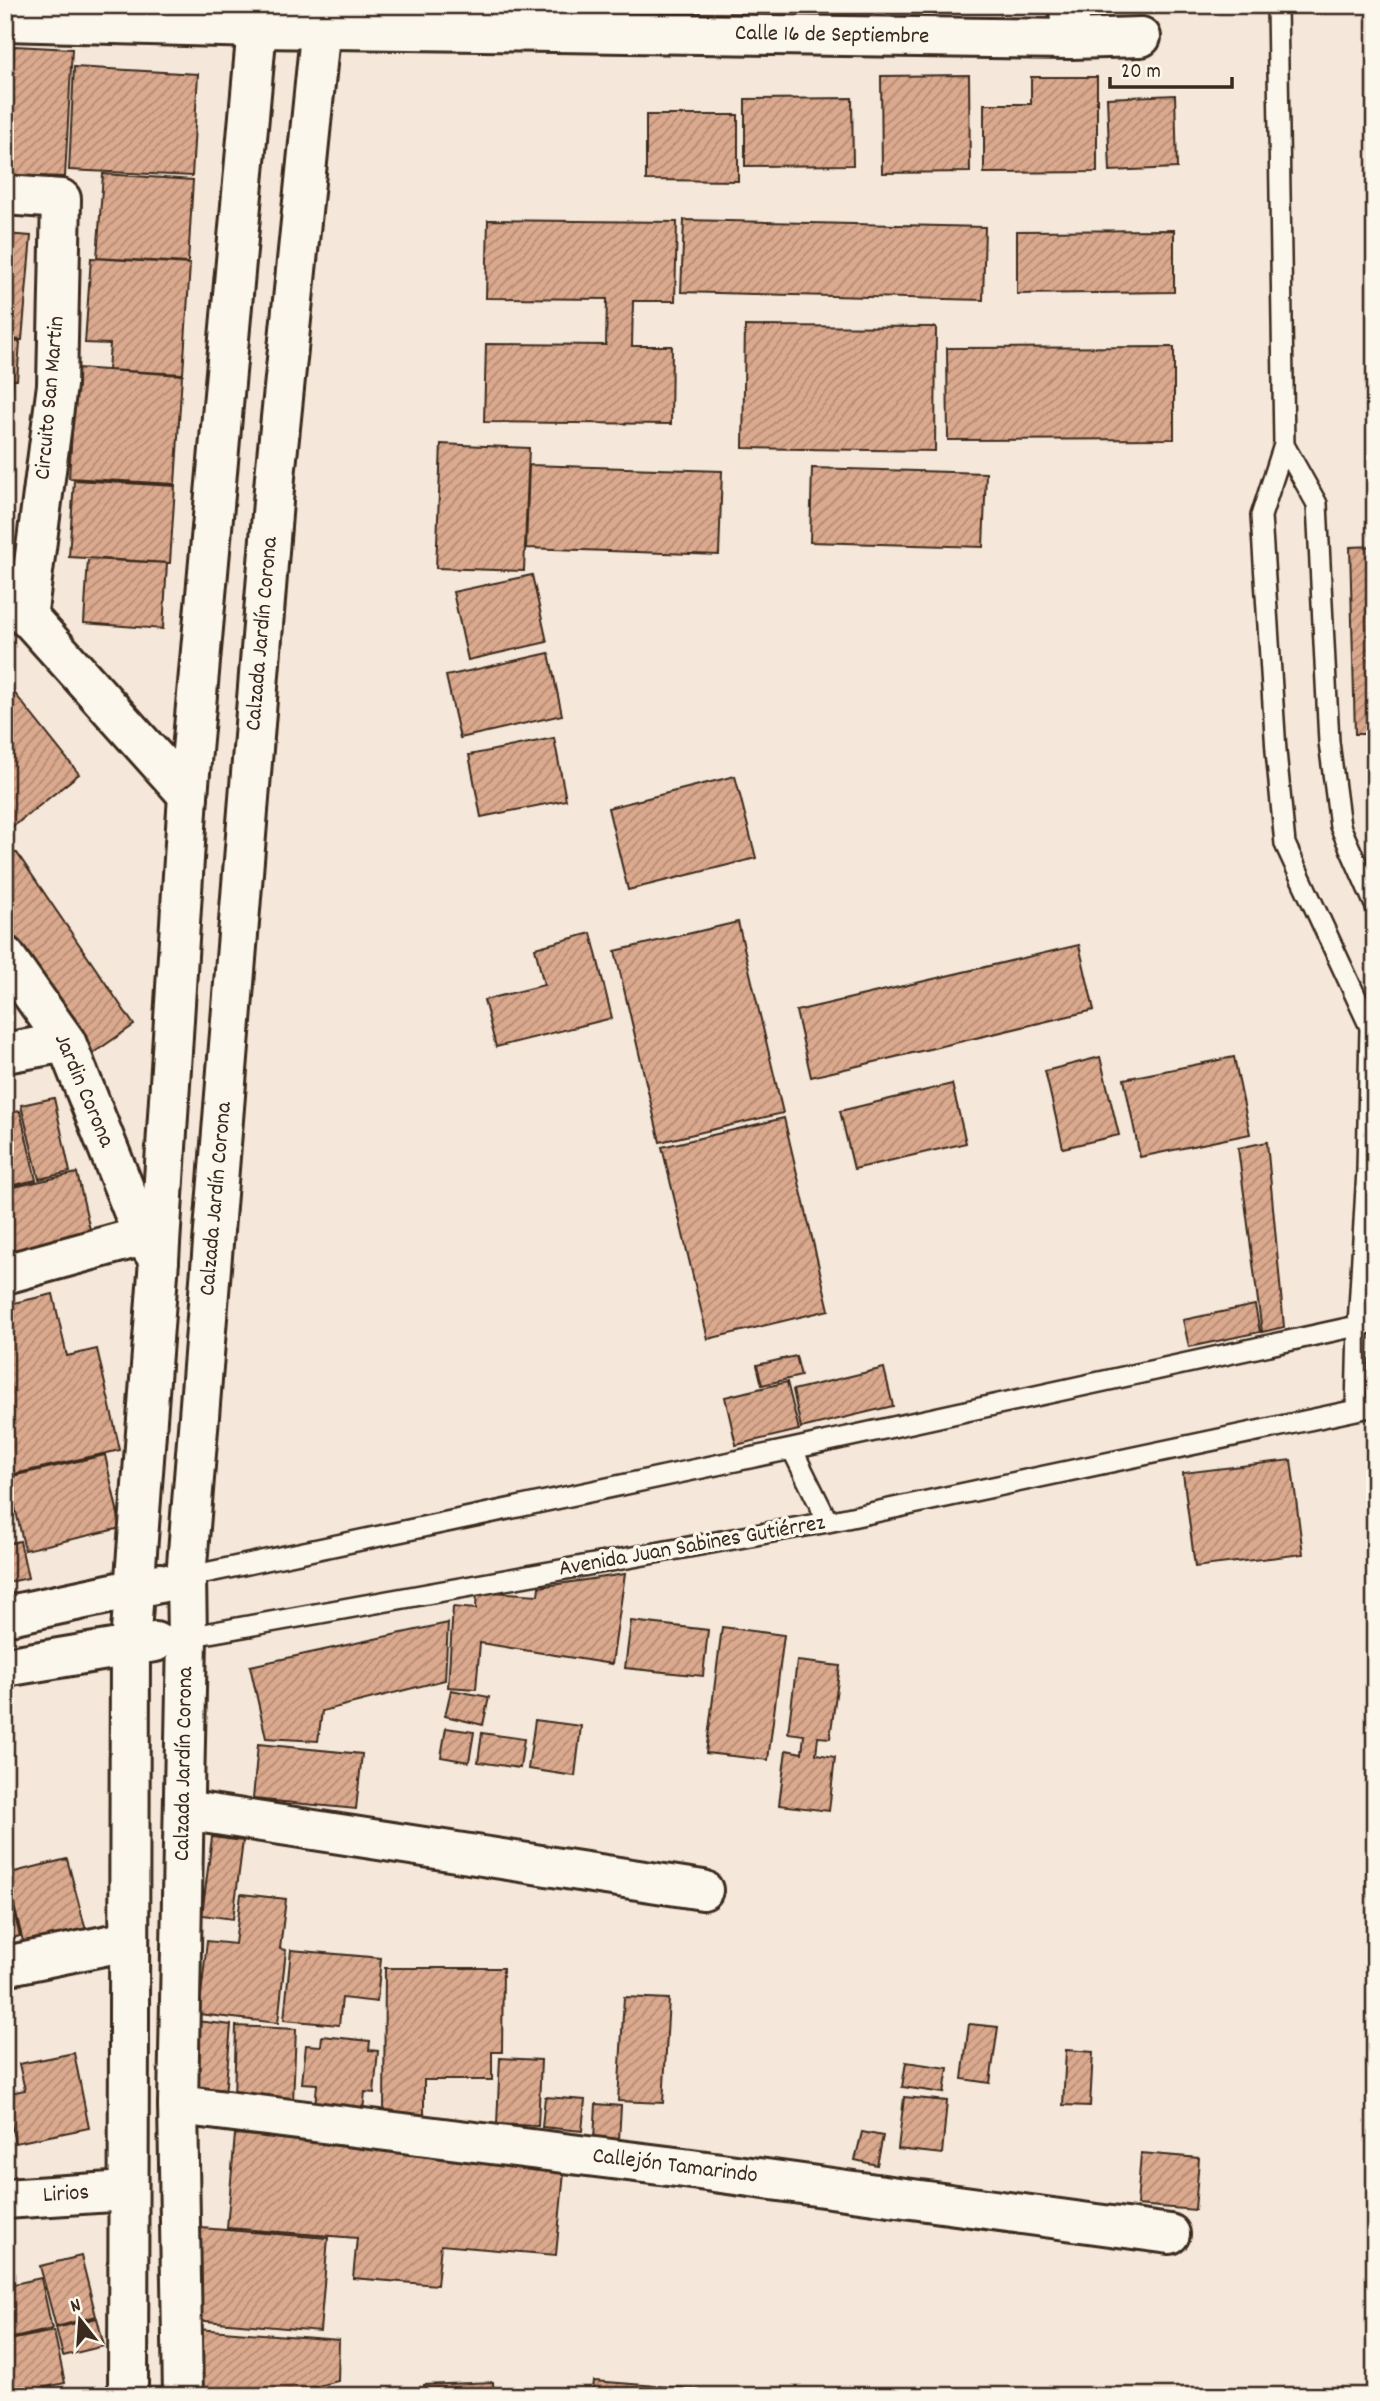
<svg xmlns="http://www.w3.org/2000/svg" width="1380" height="2401" viewBox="0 0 1380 2401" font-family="Dekko,sans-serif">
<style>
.building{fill:url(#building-hatch);stroke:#3b2a1e;stroke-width:2}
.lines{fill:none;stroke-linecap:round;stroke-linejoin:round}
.lane-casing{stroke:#3b2a1e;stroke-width:24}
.street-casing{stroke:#3b2a1e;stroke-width:44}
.secondary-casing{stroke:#3b2a1e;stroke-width:44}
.lane{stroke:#fbf7ec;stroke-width:19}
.street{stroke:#fbf7ec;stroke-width:38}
.secondary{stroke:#fbf7ec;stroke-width:38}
.labels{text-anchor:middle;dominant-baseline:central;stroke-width:7;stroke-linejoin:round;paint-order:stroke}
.street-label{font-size:23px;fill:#3b2a1e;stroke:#fbf7ec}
</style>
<defs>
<pattern id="building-hatch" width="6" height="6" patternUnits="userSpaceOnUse" patternTransform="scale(1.75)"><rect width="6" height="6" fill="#dba98e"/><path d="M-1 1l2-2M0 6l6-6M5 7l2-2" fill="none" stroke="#b38a73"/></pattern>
</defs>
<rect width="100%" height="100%" fill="#f5e7d9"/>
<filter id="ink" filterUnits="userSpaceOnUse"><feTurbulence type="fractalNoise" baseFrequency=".0143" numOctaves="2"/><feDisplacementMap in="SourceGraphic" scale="14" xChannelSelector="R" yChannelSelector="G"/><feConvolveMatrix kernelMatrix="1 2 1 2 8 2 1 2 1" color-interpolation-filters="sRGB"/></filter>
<g filter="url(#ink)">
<path class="building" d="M5,45H7L5,161Z
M14,46L72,49L65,177L7,175Z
M74,67L198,74L192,176L69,170Z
M969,75L970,172L882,173L881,76Z
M1031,77H1097V172L984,173V104H1031Z
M1175,95L1177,168L1110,171L1107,98Z
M852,98L853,165L745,166V99Z
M646,115H738V181L646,180Z
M103,174L193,180L188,263L97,258Z
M488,220L677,222L675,301H633L632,346H672L671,424L484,422L486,344L606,345L607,299L486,298Z
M684,220L985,227L983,300L681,292Z
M1174,230V292L1017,294V231Z
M5,234L31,236L22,340L5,339Z
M91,258L190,264L183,374L108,370L110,344L85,343Z
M745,326L936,327L935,451L743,448Z
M5,340L20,342L17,380L5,379Z
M1174,347V439L948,440L947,348Z
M76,368L182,375L175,484L69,478Z
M5,380H13L8,445L5,444Z
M441,444L529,448L524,571L436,568Z
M529,465L722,471L719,555L526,548Z
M812,468L986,473L983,547L810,542Z
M74,480L175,486L170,563L69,557Z
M1372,487H1375V734H1355L1350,547L1374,546Z
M88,559L167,563L163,629L84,623Z
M532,575L547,642L468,660L453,592Z
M549,653L562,715L460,738L446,676Z
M5,681L79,774L5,833Z
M554,738L566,800L481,817L469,755Z
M735,776L756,858L628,890L608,808Z
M5,852L17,853L134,1025L83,1060L5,945Z
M738,922L783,1113L660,1142L615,951Z
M591,933L612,1018L496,1047L484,1000L544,985L535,948Z
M1079,945L1094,1010L811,1077L796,1011Z
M1100,1057L1119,1135L1063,1148L1045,1071Z
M1234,1057L1250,1134L1140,1157L1124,1079Z
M952,1084L966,1143L854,1169L840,1111Z
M54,1098L70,1172L39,1179L21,1105Z
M20,1111L36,1180L5,1187V1114Z
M784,1118L829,1310L708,1339L662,1147Z
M1267,1142L1284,1327L1262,1332L1238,1148Z
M77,1173L91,1234L5,1253V1189Z
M53,1294L67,1356L97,1349L120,1450L14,1474L5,1433V1305Z
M1255,1305L1260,1332L1189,1347L1183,1320Z
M796,1356L801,1376L762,1385L757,1365Z
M884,1368L893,1406L801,1428L793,1390Z
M787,1382L799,1430L736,1445L725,1397Z
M105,1455L121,1528L25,1550L8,1477Z
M1291,1460L1303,1554L1195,1567L1183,1473Z
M20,1541L28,1578L5,1583V1544Z
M625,1574L612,1664L480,1643L476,1689L448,1687L453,1607L476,1609L477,1591L538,1595L539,1587Z
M631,1621L708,1630L703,1676L625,1668Z
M448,1623L445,1680L322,1711L318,1741L266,1738L250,1666Z
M722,1627L784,1635L768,1760L706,1753Z
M797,1661L840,1666L830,1738L818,1737L816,1754L835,1757L829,1811L779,1805L786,1750L802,1753L804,1735L788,1733Z
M451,1690L489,1697L483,1725L445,1716Z
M535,1720L581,1726L575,1776L528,1769Z
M446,1728L474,1732L469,1762L441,1757Z
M482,1733L524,1739L520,1768L478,1762Z
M258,1744L362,1754L356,1809L253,1799Z
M212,1837L243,1841L233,1919L202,1915Z
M67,1859L89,1942L27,1957L6,1874Z
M5,1878L20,1936L5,1940Z
M241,1894L286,1899L280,1949L286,1950L278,2023L199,2014L207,1941L235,1944Z
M291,1950L381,1958L377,2002L342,1998L339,2025L284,2020Z
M385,1968H503L502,2052H492V2080H424V2115L384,2114Z
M624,1997L669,1999L663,2103L618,2101Z
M196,2021L231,2025L225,2096L190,2093Z
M969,2024L998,2027L990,2083L962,2079Z
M236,2026L296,2029L293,2102L234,2099Z
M322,2036L370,2041L369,2050L378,2051L374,2093L365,2092L363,2111L315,2107L317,2084L302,2083L306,2045L321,2046Z
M1066,2050L1093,2052L1090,2106L1063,2105Z
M74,2053L89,2128L15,2143L5,2094L25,2090L19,2064Z
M500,2058L541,2060L538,2126L497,2124Z
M906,2062L948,2068L944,2093L902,2087Z
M545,2097L585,2100L582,2131L542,2127Z
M904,2097L947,2101L942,2154L898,2149Z
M596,2104L621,2106L619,2140L594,2139Z
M862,2132L883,2136L877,2165L855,2160Z
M235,2134L565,2161L556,2255L441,2245L437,2285L353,2278L357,2238L227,2228Z
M1141,2153L1199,2158L1195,2210L1137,2205Z
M201,2228L328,2238L320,2331L194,2320Z
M81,2256L96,2316L56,2327L40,2266Z
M41,2278L52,2329L5,2340V2286Z
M97,2318L104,2346L63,2356L56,2328Z
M197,2329L339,2340L338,2381L279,2396H192Z
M54,2331L65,2383L5,2396V2341Z
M594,2381L769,2395V2396H592Z
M493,2382L494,2396H424V2385Z"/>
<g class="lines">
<defs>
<path id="lane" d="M1277,5L1284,445L1261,516L1276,751L1285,844L1370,1027L1367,1170L1358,1326L1356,1410
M1284,445L1317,504L1329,742L1340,826L1375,905
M792,1449L828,1522
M186,1577L792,1449L1375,1322
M187,1637L828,1522L1375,1406"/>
<path id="street" d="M1069,5L1071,39
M5,21L258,28L1071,39L1141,37
M5,195L61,199L57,385L27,618
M12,599L188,795
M5,956L66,1042L143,1236L159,1260
M5,1053L66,1042
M5,1274L143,1236
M184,1810L703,1890
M5,1966L128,1941
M178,2105L684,2168L1170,2234
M5,2199L127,2191"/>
<path id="secondary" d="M5,1616L160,1583
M5,1667L155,1642
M128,2396L130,1645L159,1260L188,795L259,5
M183,2396L178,2105L187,1637L186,1577L275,477L323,5"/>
</defs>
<use href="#lane" class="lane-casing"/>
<use href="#street" class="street-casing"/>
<use href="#secondary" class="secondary-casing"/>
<use href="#lane" class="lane"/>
<use href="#street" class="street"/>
<use href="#secondary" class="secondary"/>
</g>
</g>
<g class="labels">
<g class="street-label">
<text transform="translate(832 36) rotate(1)">Calle 16 de Septiembre</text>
<text transform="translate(51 398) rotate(-85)">Circuito San Martin</text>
<text transform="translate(263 634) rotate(-85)">Calzada Jardín Corona</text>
<text transform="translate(83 1091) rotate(67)">Jardin Corona</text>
<text transform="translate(217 1199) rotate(-85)">Calzada Jardín Corona</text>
<text transform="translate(692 1547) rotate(-10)">Avenida Juan Sabines Gutiérrez</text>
<text transform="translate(185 1764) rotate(-89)">Calzada Jardín Corona</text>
<text transform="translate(675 2167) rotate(7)">Callejón Tamarindo</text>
<text transform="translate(66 2195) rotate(-4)">Lirios</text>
</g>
</g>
<rect width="1380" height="2401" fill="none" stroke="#fbf7ec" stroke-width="28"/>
<rect x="14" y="14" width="1352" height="2373" fill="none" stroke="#3b2a1e" stroke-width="2.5" filter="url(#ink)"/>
<g transform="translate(80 2320) rotate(343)" stroke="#fbf7ec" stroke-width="5" paint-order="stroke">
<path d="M0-5L12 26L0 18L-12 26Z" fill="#3b2a1e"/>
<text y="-10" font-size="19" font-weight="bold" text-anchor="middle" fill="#3b2a1e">N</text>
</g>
<path d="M1110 77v10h122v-10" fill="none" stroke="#3b2a1e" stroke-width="3.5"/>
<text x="1121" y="77" font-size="21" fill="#3b2a1e" stroke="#fbf7ec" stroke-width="5" paint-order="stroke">20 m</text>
</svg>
